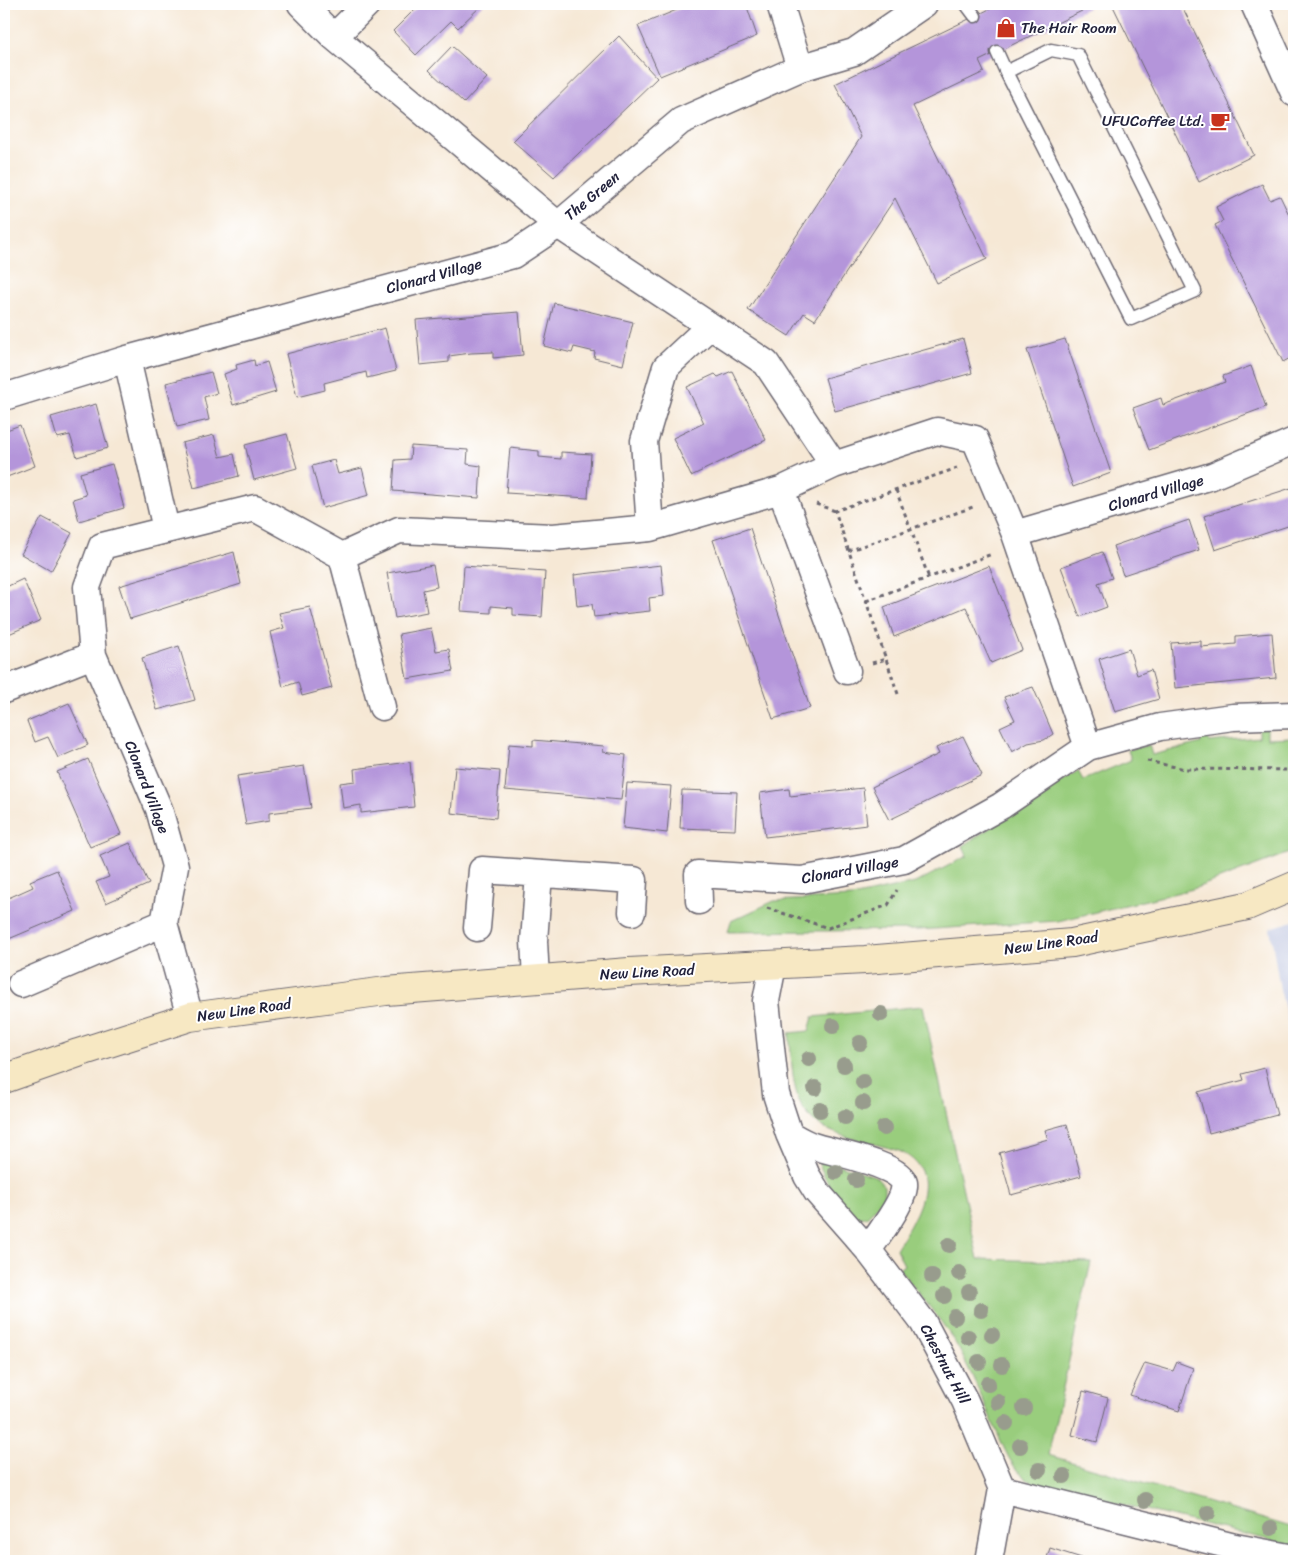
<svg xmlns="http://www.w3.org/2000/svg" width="1298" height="1565" viewBox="0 0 1298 1565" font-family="Sriracha,sans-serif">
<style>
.industrial{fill:#bbc3de}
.green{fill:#99cd7d;stroke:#5e785c}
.building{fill:#b495da}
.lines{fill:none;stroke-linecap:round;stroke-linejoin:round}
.lane-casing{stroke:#6c6771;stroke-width:15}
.street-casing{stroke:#6c6771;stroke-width:29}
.secondary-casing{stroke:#6c6771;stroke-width:30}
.path{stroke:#6c6771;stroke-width:3;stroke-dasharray:4 4;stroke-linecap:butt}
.lane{stroke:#fff;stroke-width:12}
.street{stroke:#fff;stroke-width:26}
.secondary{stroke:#f7e8c3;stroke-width:28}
.tree{fill:#989c8d}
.labels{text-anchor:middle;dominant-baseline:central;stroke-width:4;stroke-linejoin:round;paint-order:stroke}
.poi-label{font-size:15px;fill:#22223b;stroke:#fff;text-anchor:start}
.street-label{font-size:15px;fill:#22223b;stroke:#fff}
</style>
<rect width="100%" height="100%" fill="#fff"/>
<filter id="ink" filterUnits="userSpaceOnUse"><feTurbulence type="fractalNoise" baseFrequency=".02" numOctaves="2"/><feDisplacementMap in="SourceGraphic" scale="10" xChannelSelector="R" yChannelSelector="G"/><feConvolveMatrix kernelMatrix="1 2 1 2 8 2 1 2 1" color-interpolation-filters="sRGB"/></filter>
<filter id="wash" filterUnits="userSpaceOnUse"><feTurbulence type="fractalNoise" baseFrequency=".0096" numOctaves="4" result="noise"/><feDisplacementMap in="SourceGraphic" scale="20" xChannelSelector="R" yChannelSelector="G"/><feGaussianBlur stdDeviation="1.12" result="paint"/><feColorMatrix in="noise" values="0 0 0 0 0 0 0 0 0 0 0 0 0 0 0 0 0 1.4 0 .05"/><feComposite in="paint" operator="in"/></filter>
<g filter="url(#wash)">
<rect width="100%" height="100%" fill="#f6e8d5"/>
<path class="industrial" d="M1294,921V1046L1280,989L1270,928Z"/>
<path class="green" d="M1259,726H1267V738L1294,737V851L1193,889L1058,921L918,930L728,932L731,921L774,901L852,897L915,883L967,856L963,846L1038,795L1078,771L1083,780L1131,760L1128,750L1149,745L1152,755L1201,743L1200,733L1207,731L1209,742L1259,737Z
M923,1006L978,1259L1091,1262L1048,1455L1294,1528V1546L1034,1483C1016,1476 1007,1455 1000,1439C987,1411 976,1382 962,1355C946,1324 921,1297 899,1269L904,1265L896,1249C914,1219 946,1172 899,1151C884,1146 869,1143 854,1139C789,1122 795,1090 789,1033L809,1031L813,1017Z
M818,1159L875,1176L884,1186V1196L882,1201L867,1217L858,1218C840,1202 824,1183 818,1159Z"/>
<g id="blocks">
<path class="building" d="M420,4H483L458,28L451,21L416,55L393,31Z
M691,4H746L757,36L660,76L638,26Z
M1000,4H1086L1088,8L979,61L984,72L913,106L987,259L937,283L895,198L815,320L804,313L789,336L748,310L861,137L835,84Z
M1112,4H1181L1254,155L1199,182Z
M619,36L657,78L554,177L513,141Z
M452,46L487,78L464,103L429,70Z
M1262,184L1270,200L1280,196L1294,225V361L1292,357L1283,362L1215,225L1223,221L1216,207Z
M554,303L633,322L623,365L594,358L595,352L574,347L572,353L544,346Z
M519,312L523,355L493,358V352L471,353L449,356V362L420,365L416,320Z
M385,328L396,371L367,378L366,372L324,383L325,390L297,397L286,354Z
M963,339L972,373L835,411L825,378Z
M1065,339L1111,473L1073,487L1027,350Z
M254,360L255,366L267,362L276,392L233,405L224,374L237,369L236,365Z
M1251,366L1266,407L1149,450L1133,408L1161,398L1163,405L1225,382L1223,376Z
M732,371L766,440L691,476L673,438L704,423L687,387L715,374L718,377Z
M211,372L217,393L204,397L209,420L177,427L166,383Z
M96,404L108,448L77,457L70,435L57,438L51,417Z
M20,425L35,466L7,477L4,471V431Z
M287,434L297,468L254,480L245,445Z
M214,435L220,457L234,454L239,476L194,488L182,443Z
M411,446L468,450L467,464L481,466L479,498L393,491L395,460L410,459Z
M510,448L539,451V457L561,459V452L591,454L588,498L506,493Z
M334,460L338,474L362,468L369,495L323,508L312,466Z
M112,464L124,508L79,521L73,499L86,495L80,473Z
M1291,488L1294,499V524L1215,550L1204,516Z
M42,517L72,533L51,571L21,554Z
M1189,520L1199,550L1123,575L1113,546Z
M750,528L810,708L773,719L713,540Z
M234,552L241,584L130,619L119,586Z
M1102,552L1112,578L1098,583L1107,607L1080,617L1061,567Z
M433,565L437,587L423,590L427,612L395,618L387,573Z
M661,565L664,596L649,598L650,611L594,617L592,604L577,606L574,575Z
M464,566L545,572L542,617L513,615V608L491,606V613L461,611Z
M989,566L1022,650L991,663L966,607L894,637L884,607Z
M23,579L41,620L4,636V588Z
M310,607L332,688L302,696L298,682L283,687L270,632L284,628L279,613Z
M431,628L436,651L449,649L453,671L407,679L399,634Z
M1272,633L1276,678L1175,688L1171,643L1201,641V647L1236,644V636Z
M179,646L195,700L157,710L142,658Z
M1129,649L1137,675L1151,670L1159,699L1115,712L1099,659Z
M1033,687L1053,734L1044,740L1028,743L1012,752L1000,727L1015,720L1004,697Z
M69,703L88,745L58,758L48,737L35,742L27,721Z
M963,736L982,775L889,820L872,787L939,754L936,748Z
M533,740L604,746L603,752L626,755L621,800L505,790L509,744L533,746Z
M88,759L121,834L90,847L57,772Z
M410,762L414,807L361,813V805L343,808L340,783L355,781L354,769Z
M304,766L311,808L269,813V821L246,825L237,776Z
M455,767L500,771L496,818L451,813Z
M627,783L671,786L667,833L623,828Z
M863,788L867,825L765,837L760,793L789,789L790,796Z
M682,790L737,792L735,830L680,828Z
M130,843L149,884L106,903L96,882L109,877L100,856Z
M57,870L75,911L4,941V900L33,887L30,881Z
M1265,1068L1277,1115L1209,1133L1198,1092L1244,1080L1242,1074Z
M1067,1124L1081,1176L1011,1195L999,1153L1048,1139L1045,1130Z
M1177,1362L1193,1368L1179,1411L1130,1395L1145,1363L1173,1371Z
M1083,1391L1108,1398L1097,1442L1072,1435Z
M1050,1548L1091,1561H1046Z"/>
</g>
</g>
<g filter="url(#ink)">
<use href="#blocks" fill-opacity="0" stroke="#6c6771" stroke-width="1"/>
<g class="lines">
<defs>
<path id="lane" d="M966,4L975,16
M997,52L1006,72L1131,319L1195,291L1078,55L1051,50L1006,72"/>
<path id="street" d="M301,4L334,37L558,225L681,121L800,68L854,52L924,4
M780,4L800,68
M1254,4L1294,93
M334,37L367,4
M127,359L166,529
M4,397L127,359L513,255L558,225L766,363L834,465
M781,490L847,671
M650,528L644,441L666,367L710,326
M1015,534L1212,476L1294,441
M342,556L382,707
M4,690L93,655
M699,901L698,874L802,880L904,860L1001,806L1088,747L1160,727L1233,717L1294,715
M477,928L482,870L634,880L632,912
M773,965L766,1001L776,1094L789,1134L807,1176L817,1192L868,1250L923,1322L965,1401L1002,1489L989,1561
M536,979L534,941L539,874
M21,984L164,923
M190,1017L164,923L175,866L159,809L93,655L87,587L102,546L255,508L342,556L399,530L553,537L650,528L781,490L834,465L937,431L975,439L1015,534L1088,747
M789,1134C796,1138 804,1143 813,1146C830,1152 900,1164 904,1183C907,1198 877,1237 868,1250
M1002,1489L1235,1547L1294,1558"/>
<path id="secondary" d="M4,1079L78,1053L190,1017L386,991L629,972L865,960L1072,943L1247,906L1294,886"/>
</defs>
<use href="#lane" class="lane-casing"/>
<use href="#street" class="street-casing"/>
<use href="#secondary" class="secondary-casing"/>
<path class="path" d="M896,490L929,578
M816,504L835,511
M848,551L973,507
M866,601L992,554
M872,663L886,659
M898,694L835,511L957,468
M1147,761L1185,769L1294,770
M767,908L828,928L888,905L897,890"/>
<use href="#lane" class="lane"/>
<use href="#street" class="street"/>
<use href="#secondary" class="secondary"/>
</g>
<g class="tree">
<circle cx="881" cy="1014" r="8"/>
<circle cx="833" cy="1026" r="8"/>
<circle cx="860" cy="1043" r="8"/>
<circle cx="809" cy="1059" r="8"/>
<circle cx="844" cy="1065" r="8"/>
<circle cx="863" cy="1082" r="8"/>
<circle cx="815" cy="1088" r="8"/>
<circle cx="863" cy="1103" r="8"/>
<circle cx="820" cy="1110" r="8"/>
<circle cx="845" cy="1117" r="8"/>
<circle cx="884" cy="1128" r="8"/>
<circle cx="836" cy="1172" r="8"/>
<circle cx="856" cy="1180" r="8"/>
<circle cx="949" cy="1245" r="8"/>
<circle cx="959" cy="1273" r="8"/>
<circle cx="932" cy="1276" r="8"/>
<circle cx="969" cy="1292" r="8"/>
<circle cx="944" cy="1296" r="8"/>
<circle cx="981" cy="1310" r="8"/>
<circle cx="955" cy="1317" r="8"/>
<circle cx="992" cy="1335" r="8"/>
<circle cx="968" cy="1337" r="8"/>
<circle cx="979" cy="1362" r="8"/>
<circle cx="1002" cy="1365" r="8"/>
<circle cx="988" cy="1384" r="8"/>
<circle cx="998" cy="1402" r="8"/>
<circle cx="1024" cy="1408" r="8"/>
<circle cx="1006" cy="1423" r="8"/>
<circle cx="1020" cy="1446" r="8"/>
<circle cx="1039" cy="1470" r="8"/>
<circle cx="1064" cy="1476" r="8"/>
<circle cx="1145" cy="1500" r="8"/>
<circle cx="1208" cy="1513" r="8"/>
<circle cx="1271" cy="1528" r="8"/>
</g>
</g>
<defs>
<symbol id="shop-bare" viewBox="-9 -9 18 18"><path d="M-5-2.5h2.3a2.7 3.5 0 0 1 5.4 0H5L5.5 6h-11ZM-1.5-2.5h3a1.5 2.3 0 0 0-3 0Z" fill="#c8321e" stroke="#fff" stroke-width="2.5" paint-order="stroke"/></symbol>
<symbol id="cafe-bare" viewBox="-9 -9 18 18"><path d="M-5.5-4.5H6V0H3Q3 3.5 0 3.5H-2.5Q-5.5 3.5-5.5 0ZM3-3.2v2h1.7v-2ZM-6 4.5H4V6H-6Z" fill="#c8321e" stroke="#fff" stroke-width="2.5" paint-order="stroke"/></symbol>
</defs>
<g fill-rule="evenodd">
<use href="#shop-bare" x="992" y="14" width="28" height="28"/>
<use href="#cafe-bare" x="1206" y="107" width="28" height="28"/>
</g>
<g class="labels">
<g class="poi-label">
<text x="1021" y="28">The Hair Room</text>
<text x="1205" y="121" text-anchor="end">UFUCoffee Ltd.</text>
</g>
<g class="street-label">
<text transform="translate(592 196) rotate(-40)">The Green</text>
<text transform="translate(434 276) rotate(-15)">Clonard Village</text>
<text transform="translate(1156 493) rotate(-16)">Clonard Village</text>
<text transform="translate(147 787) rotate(69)">Clonard Village</text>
<text transform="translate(850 870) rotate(-10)">Clonard Village</text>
<text transform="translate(1051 943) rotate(-8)">New Line Road</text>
<text transform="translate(647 972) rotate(-3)">New Line Road</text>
<text transform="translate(244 1010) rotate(-8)">New Line Road</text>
<text transform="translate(945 1364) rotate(62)">Chestnut Hill</text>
</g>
</g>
<rect width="1298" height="1565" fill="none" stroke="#fff" stroke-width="20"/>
</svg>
